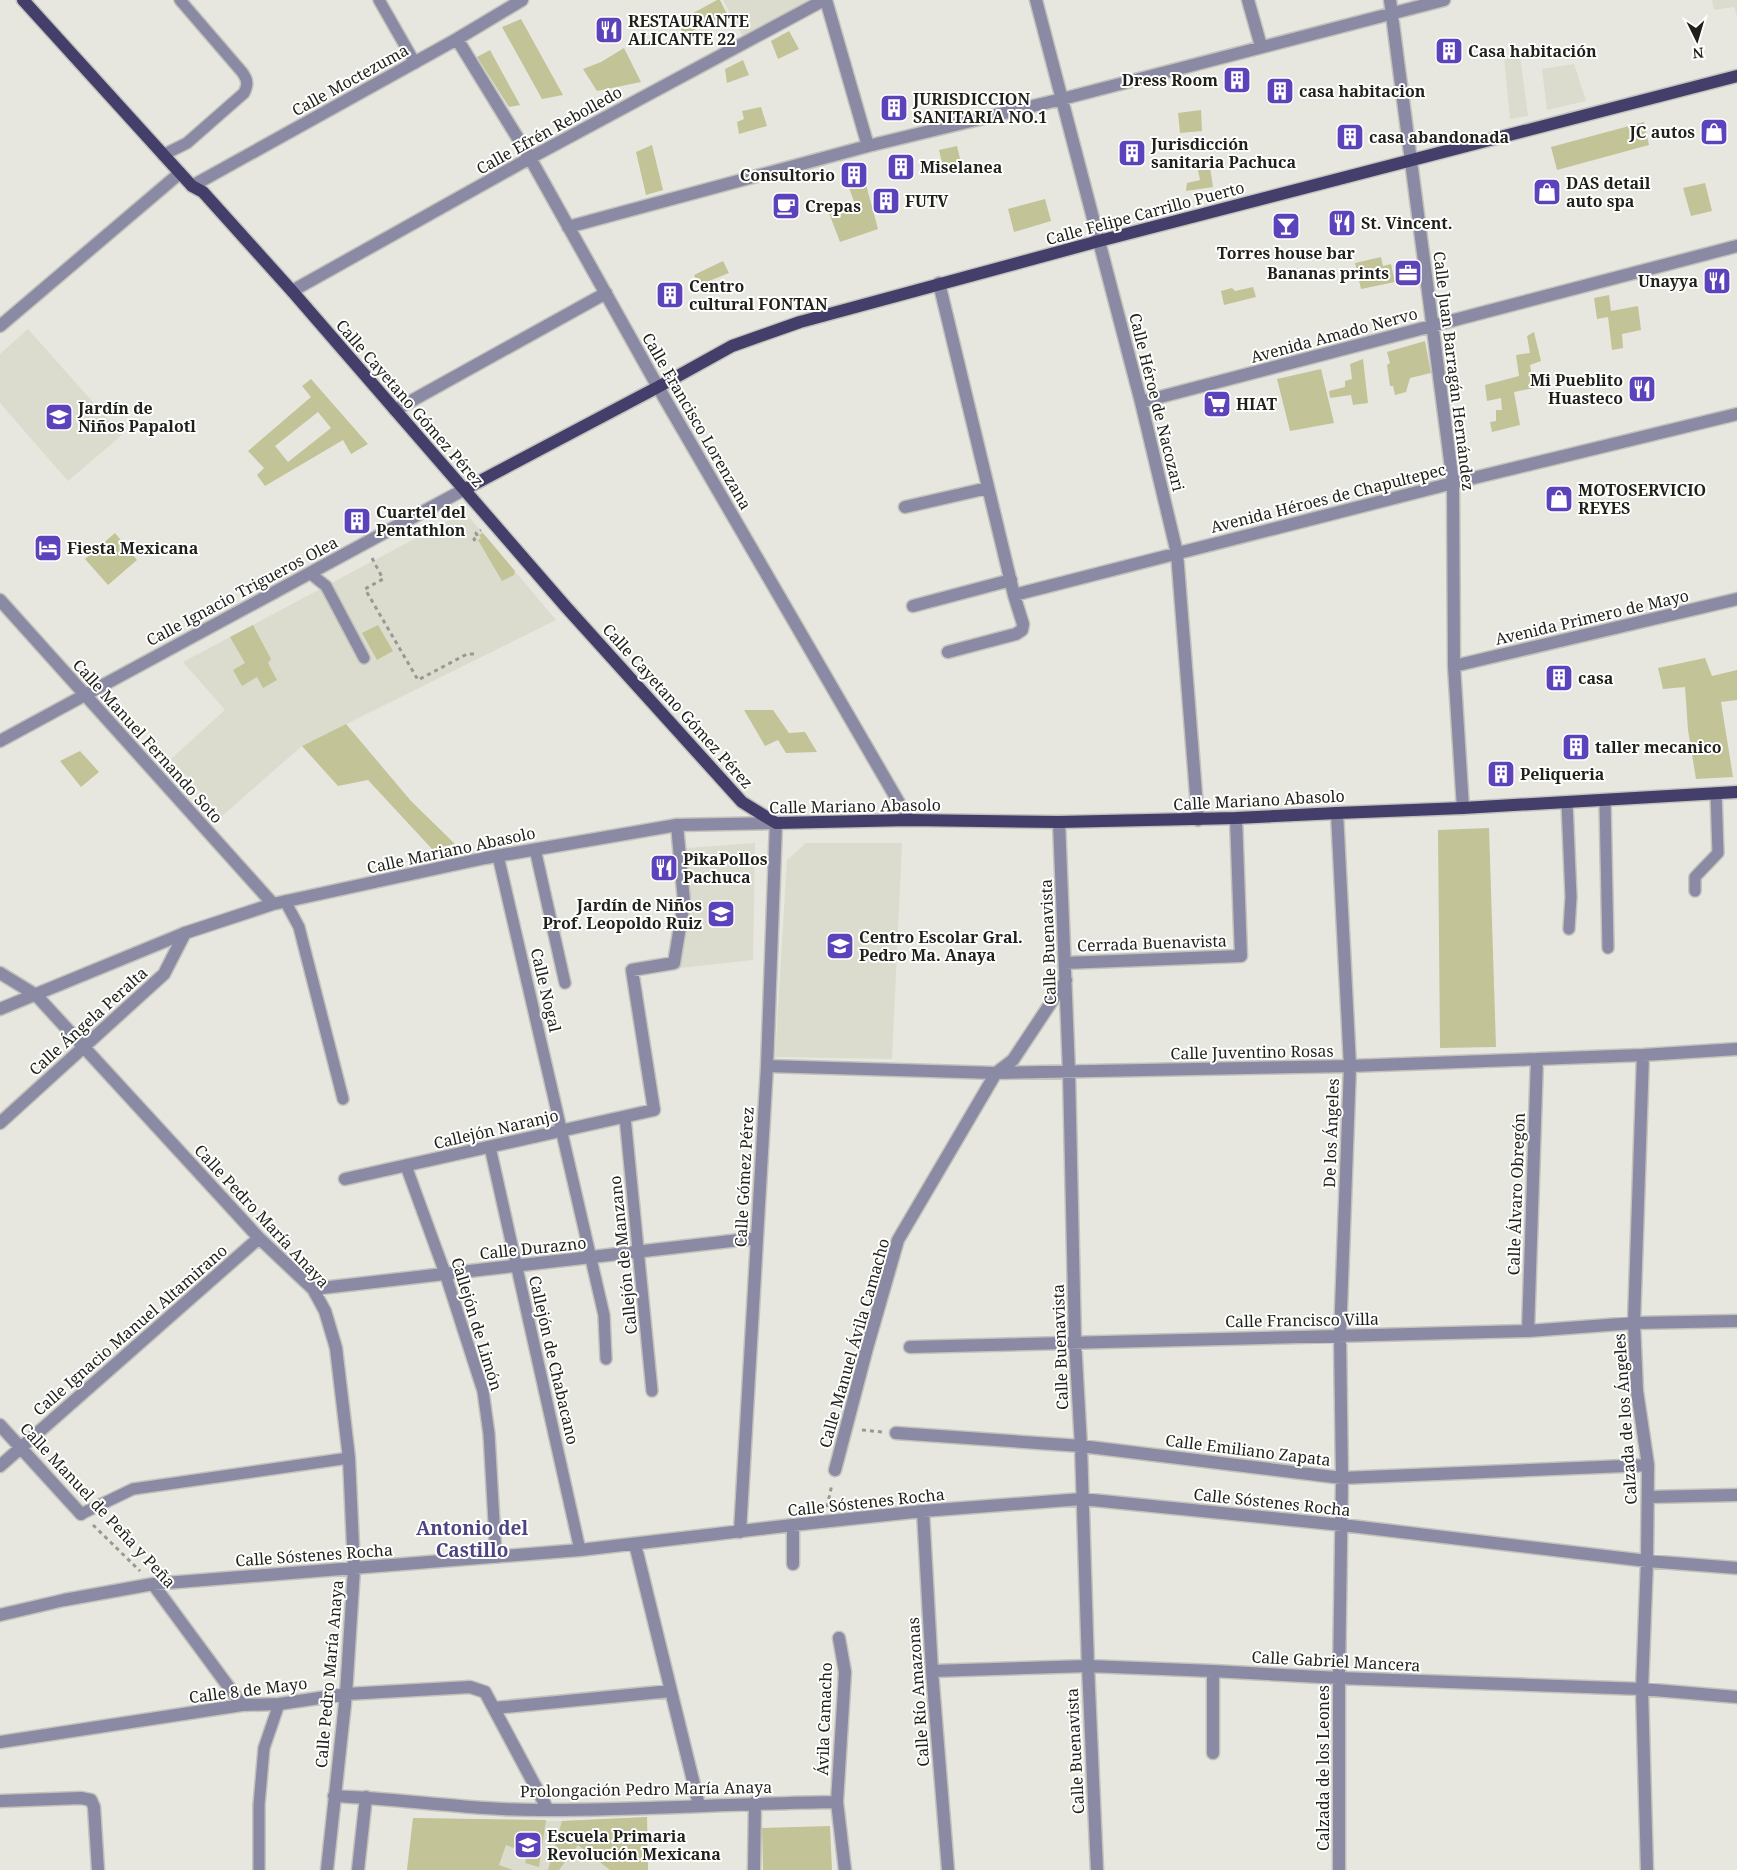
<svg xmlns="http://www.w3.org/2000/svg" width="1737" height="1870" viewBox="0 0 1737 1870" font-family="'Noto Serif',serif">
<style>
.built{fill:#dbdccd}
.green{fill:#c2c397;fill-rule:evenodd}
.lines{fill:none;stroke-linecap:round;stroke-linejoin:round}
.service-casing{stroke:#c3c3bd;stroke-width:14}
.minor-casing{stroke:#c3c3bd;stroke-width:15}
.tertiary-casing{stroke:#c3c3bd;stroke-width:15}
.primary-casing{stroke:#c3c3bd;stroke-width:15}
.path{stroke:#999994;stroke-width:3;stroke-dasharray:4 4;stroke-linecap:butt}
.service{stroke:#8b8aa4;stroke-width:11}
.minor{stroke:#8b8aa4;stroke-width:12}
.tertiary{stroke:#8b8aa4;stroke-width:12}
.primary{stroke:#433e6a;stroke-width:12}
.labels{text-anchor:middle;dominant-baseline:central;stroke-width:4;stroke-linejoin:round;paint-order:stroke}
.poi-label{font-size:16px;font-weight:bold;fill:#1f1f1c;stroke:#fffffe;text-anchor:start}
.street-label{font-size:16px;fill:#1f1f1c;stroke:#fffffe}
.quarter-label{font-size:19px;font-weight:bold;fill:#4c4482;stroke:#fffffe}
</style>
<rect width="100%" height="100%" fill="#e7e7e0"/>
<path class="built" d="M723,0H813L743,37Z
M1712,0H1737V16L1734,7L1714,10Z
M1520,56L1528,116L1510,119L1504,57Z
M1574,64L1586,101L1547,110L1542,69Z
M28,329L122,435L68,481L0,403V354Z
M465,512L556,620L302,746L222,816L171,759L225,710L183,662Z
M755,843L753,960L680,968L690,904L686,848Z
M806,843H902L892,1059L775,1057L787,860Z
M647,1817L648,1870H407L413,1818L562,1821Z"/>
<path class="green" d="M717,0H720L727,14L684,35L677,22Z
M521,19L563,95L542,99L502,27Z
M789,31L799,49L778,59L771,41Z
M624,48L641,82L597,91L583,69L601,62Z
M490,50L520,105L509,107L477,57Z
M743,60L749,75L727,83L725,69Z
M761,107L767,126L739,134L737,122L744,119L742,111Z
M1201,110L1202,131L1180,133L1178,113Z
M1644,122L1649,145L1557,170L1551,147Z
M652,145L663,190L646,195L636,152Z
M957,146L962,167L944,171L939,150Z
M1210,167L1213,187L1186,191L1187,183L1200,180L1198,170Z
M865,181L878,229L840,242L829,213L855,204L848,185Z
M1705,183L1712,211L1691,216L1683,188Z
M1045,199L1051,221L1014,232L1008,209Z
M1381,257L1383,266L1391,264L1395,282L1361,289L1355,263Z
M723,261L729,273L699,285L694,275Z
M1253,287L1256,297L1224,305L1221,291L1232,288L1235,291Z
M1609,295L1611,311L1638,306L1641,330L1622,334L1623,348L1612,350L1608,317L1597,319L1594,298Z
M1534,332L1541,361L1530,365L1534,388L1514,392L1520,425L1492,432L1490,422L1496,421V410H1502L1501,398L1487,401L1485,385L1519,376L1516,355L1530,353L1527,336Z
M1425,341L1431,373L1410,378L1406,392L1395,395L1393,386H1390L1387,365L1390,363L1387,352Z
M1363,359L1368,403L1353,405L1351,395L1330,398L1329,391L1345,387V381L1352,379L1350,364Z
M1321,369L1334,423L1290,431L1277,379Z
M311,379L368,444L351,454L343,440L265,486L257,475L264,468L248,451L311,397L302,386ZM318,412L331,428L288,462L275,446Z
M115,533L137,560L108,585L85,559Z
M483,533L515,571L514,575L502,581L478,540L481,538L479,535Z
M253,625L271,659L268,663L277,680L263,688L257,677L242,686L233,670L245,663L230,637Z
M378,625L393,651L377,660L362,633Z
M1705,658L1712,676L1737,670V700L1721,702L1733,777L1696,779L1688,730L1685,687L1663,689L1658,668Z
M744,710H773L789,733L805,732L817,752L786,753L778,740L765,746Z
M346,724L411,801L455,844L432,849L368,780L338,786L302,746Z
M80,751L99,772L81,787L60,761Z
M1489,828L1496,1047L1440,1048L1438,830Z
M647,1817L648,1870H610L578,1845L559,1870H548L562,1821Z
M413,1818L546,1820L539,1867L525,1863L528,1853L506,1845L499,1865L513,1870H407Z
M830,1826L832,1870H763L762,1828Z"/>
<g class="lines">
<defs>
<path id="service" d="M379,0L415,63
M163,155L187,143L244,93C248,85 248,80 242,72L180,0
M311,574L326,586L364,658
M1605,801L1608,948
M1567,803L1571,897L1569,929
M535,849L565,983
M498,856L604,1315L606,1359
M1695,891V877L1718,853L1716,793
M285,901L299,927L343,1099
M625,1117L652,1391
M490,1147L580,1550
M406,1166L445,1273L483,1391L489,1434L496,1557
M81,1514L133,1489L349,1458
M259,1870V1805L264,1748L279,1704"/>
<path id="minor" d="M826,0L868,146
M1036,0L1141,402L1177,553L1198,820
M1248,0L1261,46
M1390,0L1453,483L1454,666L1463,808
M457,39L530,158L658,387L909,820
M192,186L457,39L522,0
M568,227L868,146L1062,99L1444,0
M939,283L1014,595L1023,624L1022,630L1016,634L948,652
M292,291L530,158L824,0
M0,326L180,173
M1141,402L1737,246
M395,410L606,293
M905,507L988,488
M1014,595L1453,483L1737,414
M913,606L1011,580
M1454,666L1737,599
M1337,813L1350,1066L1340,1336L1342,1478L1339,1678V1870
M1059,822L1069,1072L1075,1341L1081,1446L1088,1666L1097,1870
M1065,963L1241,956L1236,818
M0,973L36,995L259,1238L313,1289L325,1311L336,1348L349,1458L354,1569L346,1694L327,1870
M1643,1055L1634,1323L1637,1391L1648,1465L1647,1561L1642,1689L1647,1870
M767,1066L996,1073L1350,1066L1643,1055L1737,1049
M0,1123L164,974L185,933
M345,1179L654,1110L632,970L674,963L684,902L677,825
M313,1289L757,1238
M1528,1331L1537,1059
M910,1347L1528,1331L1634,1323L1737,1321
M0,1425L81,1514
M896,1433L1081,1446L1342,1478L1648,1465
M0,1466L259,1238
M835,1470L867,1348L898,1240L996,1073L1013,1060L1066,980
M1648,1497L1737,1495
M923,1511L932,1671L948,1870
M740,1532L767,1066L776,823
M635,1544L699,1805
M793,1564V1525
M153,1584L242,1705
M0,1615L64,1600L153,1584L580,1550L793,1525L923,1511L1082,1499L1342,1525L1647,1561L1737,1568
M839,1638L845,1672L837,1802L845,1870
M932,1671L1088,1666L1213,1671L1339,1678L1642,1689L1737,1697
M494,1708L671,1691
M0,1742L242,1705L279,1704L346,1694L470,1687L485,1692L548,1810
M1213,1753V1671
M334,1796C406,1799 478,1811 549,1810C645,1810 741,1803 837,1802
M0,1801L81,1798L91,1800L94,1807L98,1870
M358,1870L366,1797
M754,1870L755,1802"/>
<path id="tertiary" d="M0,600L273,904
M0,741L465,489
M0,1009L185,933L273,904L485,858L677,825L776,823"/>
<path id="primary" d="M23,0L180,173L192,186L203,192L292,291L566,607L742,802L776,823L909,820L1059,822L1236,818L1337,813L1463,808L1737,792
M465,489L658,387L732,346L800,322L1099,241L1737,76"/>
</defs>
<use href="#service" class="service-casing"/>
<use href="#minor" class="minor-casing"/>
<use href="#tertiary" class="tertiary-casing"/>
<use href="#primary" class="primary-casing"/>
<path class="path" d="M475,541L474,539L478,537L476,533L481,530
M372,558L383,579L365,589L418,680L467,654H475
M862,1430L883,1432
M827,1507L832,1484
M93,1525L140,1571"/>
<use href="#service" class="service"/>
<use href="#minor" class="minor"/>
<use href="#tertiary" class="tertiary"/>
<use href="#primary" class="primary"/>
</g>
<defs>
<symbol id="restaurant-square" viewBox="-11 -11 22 22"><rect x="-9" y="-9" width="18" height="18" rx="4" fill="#5c43bb" stroke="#fffffe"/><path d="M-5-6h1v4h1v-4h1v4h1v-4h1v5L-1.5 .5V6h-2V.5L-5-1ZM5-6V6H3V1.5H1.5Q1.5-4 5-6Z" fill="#fff"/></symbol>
<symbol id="building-square" viewBox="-11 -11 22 22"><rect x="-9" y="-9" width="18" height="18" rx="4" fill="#5c43bb" stroke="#fffffe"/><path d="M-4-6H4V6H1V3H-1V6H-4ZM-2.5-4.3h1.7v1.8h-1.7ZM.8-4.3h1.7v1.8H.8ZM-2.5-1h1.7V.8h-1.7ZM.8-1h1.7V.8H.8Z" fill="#fff"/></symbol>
<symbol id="shop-square" viewBox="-11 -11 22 22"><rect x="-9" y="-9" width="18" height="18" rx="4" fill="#5c43bb" stroke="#fffffe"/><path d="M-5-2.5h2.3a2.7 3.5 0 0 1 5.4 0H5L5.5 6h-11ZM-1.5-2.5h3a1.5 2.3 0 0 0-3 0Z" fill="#fff"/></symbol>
<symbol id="cafe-square" viewBox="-11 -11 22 22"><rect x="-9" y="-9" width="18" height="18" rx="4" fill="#5c43bb" stroke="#fffffe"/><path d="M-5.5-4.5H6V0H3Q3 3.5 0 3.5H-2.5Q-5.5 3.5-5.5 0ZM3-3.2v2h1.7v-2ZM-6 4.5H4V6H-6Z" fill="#fff"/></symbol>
<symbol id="bar-square" viewBox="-11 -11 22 22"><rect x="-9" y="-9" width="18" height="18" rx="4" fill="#5c43bb" stroke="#fffffe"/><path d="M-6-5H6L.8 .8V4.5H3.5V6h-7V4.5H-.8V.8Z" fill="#fff"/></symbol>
<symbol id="office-square" viewBox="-11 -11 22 22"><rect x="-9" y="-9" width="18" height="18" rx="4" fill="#5c43bb" stroke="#fffffe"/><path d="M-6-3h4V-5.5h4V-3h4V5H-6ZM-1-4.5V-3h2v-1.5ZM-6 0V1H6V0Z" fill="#fff"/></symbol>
<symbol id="supermarket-square" viewBox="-11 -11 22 22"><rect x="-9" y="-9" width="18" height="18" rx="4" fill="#5c43bb" stroke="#fffffe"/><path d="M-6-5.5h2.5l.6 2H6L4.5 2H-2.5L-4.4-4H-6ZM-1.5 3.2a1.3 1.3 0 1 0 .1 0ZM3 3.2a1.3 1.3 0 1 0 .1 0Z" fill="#fff"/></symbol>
<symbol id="school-square" viewBox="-11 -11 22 22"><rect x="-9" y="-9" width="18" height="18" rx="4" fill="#5c43bb" stroke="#fffffe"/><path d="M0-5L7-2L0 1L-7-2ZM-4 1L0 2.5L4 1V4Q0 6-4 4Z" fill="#fff"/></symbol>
<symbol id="hotel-square" viewBox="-11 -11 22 22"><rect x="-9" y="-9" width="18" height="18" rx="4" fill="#5c43bb" stroke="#fffffe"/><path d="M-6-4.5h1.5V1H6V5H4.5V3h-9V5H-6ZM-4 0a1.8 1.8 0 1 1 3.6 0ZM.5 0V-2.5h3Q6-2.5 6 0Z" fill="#fff"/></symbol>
</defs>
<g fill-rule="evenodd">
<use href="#restaurant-square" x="593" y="14" width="32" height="32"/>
<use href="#building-square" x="1433" y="35" width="32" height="32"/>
<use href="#building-square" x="1221" y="64" width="32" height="32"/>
<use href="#building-square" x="1264" y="75" width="32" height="32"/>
<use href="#building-square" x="878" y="92" width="32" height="32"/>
<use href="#shop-square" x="1698" y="116" width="32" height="32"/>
<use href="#building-square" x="1334" y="121" width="32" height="32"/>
<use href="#building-square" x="1116" y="137" width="32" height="32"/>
<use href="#building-square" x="885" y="151" width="32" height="32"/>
<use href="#building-square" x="838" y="159" width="32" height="32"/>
<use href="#shop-square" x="1531" y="176" width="32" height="32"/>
<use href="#building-square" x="870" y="185" width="32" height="32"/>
<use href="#cafe-square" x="770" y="190" width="32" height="32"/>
<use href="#restaurant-square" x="1326" y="207" width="32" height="32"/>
<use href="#bar-square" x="1270" y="210" width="32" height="32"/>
<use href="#office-square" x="1392" y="257" width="32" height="32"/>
<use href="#restaurant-square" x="1701" y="265" width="32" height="32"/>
<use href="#building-square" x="654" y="279" width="32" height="32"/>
<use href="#restaurant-square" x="1626" y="373" width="32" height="32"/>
<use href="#supermarket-square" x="1201" y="388" width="32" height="32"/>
<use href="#school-square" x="43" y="401" width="32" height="32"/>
<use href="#shop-square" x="1543" y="483" width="32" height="32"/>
<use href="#building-square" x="341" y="505" width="32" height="32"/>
<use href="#hotel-square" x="32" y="532" width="32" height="32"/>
<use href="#building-square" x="1543" y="662" width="32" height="32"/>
<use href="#building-square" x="1560" y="731" width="32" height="32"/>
<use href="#building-square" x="1485" y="758" width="32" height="32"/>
<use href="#restaurant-square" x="648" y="852" width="32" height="32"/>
<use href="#school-square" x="705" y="898" width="32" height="32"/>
<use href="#school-square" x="824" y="930" width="32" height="32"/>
<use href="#school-square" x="512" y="1829" width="32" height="32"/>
</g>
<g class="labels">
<g class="poi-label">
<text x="628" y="21">RESTAURANTE<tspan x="628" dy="18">ALICANTE 22</tspan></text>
<text x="1468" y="51">Casa habitación</text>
<text x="1218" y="80" text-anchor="end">Dress Room</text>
<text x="1299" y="91">casa habitacion</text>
<text x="913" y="99">JURISDICCION<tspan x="913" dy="18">SANITARIA NO.1</tspan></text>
<text x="1695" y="132" text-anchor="end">JC autos</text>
<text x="1369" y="137">casa abandonada</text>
<text x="1151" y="144">Jurisdicción<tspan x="1151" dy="18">sanitaria Pachuca</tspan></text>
<text x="920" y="167">Miselanea</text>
<text x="835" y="175" text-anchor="end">Consultorio</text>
<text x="1566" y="183">DAS detail<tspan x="1566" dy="18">auto spa</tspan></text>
<text x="905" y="201">FUTV</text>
<text x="805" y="206">Crepas</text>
<text x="1361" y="223">St. Vincent.</text>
<text x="1286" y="253" text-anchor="middle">Torres house bar</text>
<text x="1389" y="273" text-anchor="end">Bananas prints</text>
<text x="1698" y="281" text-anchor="end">Unayya</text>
<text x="689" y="286">Centro<tspan x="689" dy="18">cultural FONTAN</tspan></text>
<text x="1623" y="380" text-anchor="end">Mi Pueblito<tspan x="1623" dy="18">Huasteco</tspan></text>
<text x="1236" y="404">HIAT</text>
<text x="78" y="408">Jardín de<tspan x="78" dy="18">Niños Papalotl</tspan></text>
<text x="1578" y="490">MOTOSERVICIO<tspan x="1578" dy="18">REYES</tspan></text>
<text x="376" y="512">Cuartel del<tspan x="376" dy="18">Pentathlon</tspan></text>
<text x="67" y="548">Fiesta Mexicana</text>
<text x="1578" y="678">casa</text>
<text x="1595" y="747">taller mecanico</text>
<text x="1520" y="774">Peliqueria</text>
<text x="683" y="859">PikaPollos<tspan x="683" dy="18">Pachuca</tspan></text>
<text x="702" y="905" text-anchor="end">Jardín de Niños<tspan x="702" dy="18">Prof. Leopoldo Ruiz</tspan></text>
<text x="859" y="937">Centro Escolar Gral.<tspan x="859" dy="18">Pedro Ma. Anaya</tspan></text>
<text x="547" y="1836">Escuela Primaria<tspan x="547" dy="18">Revolución Mexicana</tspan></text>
</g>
<g class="street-label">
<text transform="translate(350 80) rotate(-29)">Calle Moctezuma</text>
<text transform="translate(549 130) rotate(-29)">Calle Efrén Rebolledo</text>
<text transform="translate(1145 213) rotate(-15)">Calle Felipe Carrillo Puerto</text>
<text transform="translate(1334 335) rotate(-15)">Avenida Amado Nervo</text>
<text transform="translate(1454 371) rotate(83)">Calle Juan Barragán Hernández</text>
<text transform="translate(1157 402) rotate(76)">Calle Héroe de Nacozari</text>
<text transform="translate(410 403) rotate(49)">Calle Cayetano Gómez Pérez</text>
<text transform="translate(697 421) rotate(60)">Calle Francisco Lorenzana</text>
<text transform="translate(1328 498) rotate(-14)">Avenida Héroes de Chapultepec</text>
<text transform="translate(242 591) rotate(-28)">Calle Ignacio Trigueros Olea</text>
<text transform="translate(1592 617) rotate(-13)">Avenida Primero de Mayo</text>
<text transform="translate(678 706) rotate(48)">Calle Cayetano Gómez Pérez</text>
<text transform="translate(148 741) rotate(48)">Calle Manuel Fernando Soto</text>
<text transform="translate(1259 800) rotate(-3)">Calle Mariano Abasolo</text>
<text transform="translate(855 806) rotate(-1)">Calle Mariano Abasolo</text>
<text transform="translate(451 850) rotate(-12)">Calle Mariano Abasolo</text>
<text transform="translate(1048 942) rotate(-92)">Calle Buenavista</text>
<text transform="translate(1152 943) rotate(-2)">Cerrada Buenavista</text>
<text transform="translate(546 990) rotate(77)">Calle Nogal</text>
<text transform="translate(88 1021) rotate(-42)">Calle Ángela Peralta</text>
<text transform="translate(1252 1052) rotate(-1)">Calle Juventino Rosas</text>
<text transform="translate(496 1129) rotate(-13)">Callejón Naranjo</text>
<text transform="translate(1331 1133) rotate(-88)">De los Ángeles</text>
<text transform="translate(744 1177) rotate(-87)">Calle Gómez Pérez</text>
<text transform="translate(1516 1194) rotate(-88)">Calle Álvaro Obregón</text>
<text transform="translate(262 1216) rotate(47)">Calle Pedro María Anaya</text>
<text transform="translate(533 1248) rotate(-6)">Calle Durazno</text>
<text transform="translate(623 1255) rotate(-96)">Callejón de Manzano</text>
<text transform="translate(1302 1320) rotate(-1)">Calle Francisco Villa</text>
<text transform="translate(477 1324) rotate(73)">Callejón de Limón</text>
<text transform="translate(130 1330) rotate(-41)">Calle Ignacio Manuel Altamirano</text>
<text transform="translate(854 1343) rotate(-74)">Calle Manuel Ávila Camacho</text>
<text transform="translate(1060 1347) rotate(-92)">Calle Buenavista</text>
<text transform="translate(554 1360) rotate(77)">Callejón de Chabacano</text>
<text transform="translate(1625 1419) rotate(-94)">Calzada de los Ángeles</text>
<text transform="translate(1248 1450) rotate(7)">Calle Emiliano Zapata</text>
<text transform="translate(866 1502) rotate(-6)">Calle Sóstenes Rocha</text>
<text transform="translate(1272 1502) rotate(6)">Calle Sóstenes Rocha</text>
<text transform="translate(98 1505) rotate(47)">Calle Manuel de Peña y Peña</text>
<text transform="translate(314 1555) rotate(-4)">Calle Sóstenes Rocha</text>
<text transform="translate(1336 1661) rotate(3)">Calle Gabriel Mancera</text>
<text transform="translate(329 1674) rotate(-85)">Calle Pedro María Anaya</text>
<text transform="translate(248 1690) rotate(-7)">Calle 8 de Mayo</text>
<text transform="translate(918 1692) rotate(-94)">Calle Río Amazonas</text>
<text transform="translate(824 1719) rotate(-88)">Ávila Camacho</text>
<text transform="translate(1075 1751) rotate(-93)">Calle Buenavista</text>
<text transform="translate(1323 1768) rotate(-90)">Calzada de los Leones</text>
<text transform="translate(646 1789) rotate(-1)">Prolongación Pedro María Anaya</text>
</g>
<g class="quarter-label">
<text x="472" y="1528">Antonio del<tspan x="472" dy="22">Castillo</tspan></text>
</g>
</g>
<g transform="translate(1697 40) rotate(175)" stroke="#fffffe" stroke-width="4" paint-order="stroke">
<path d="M0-4L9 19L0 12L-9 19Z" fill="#1f1f1c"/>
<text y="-8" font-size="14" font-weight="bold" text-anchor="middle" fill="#1f1f1c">N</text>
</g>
</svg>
